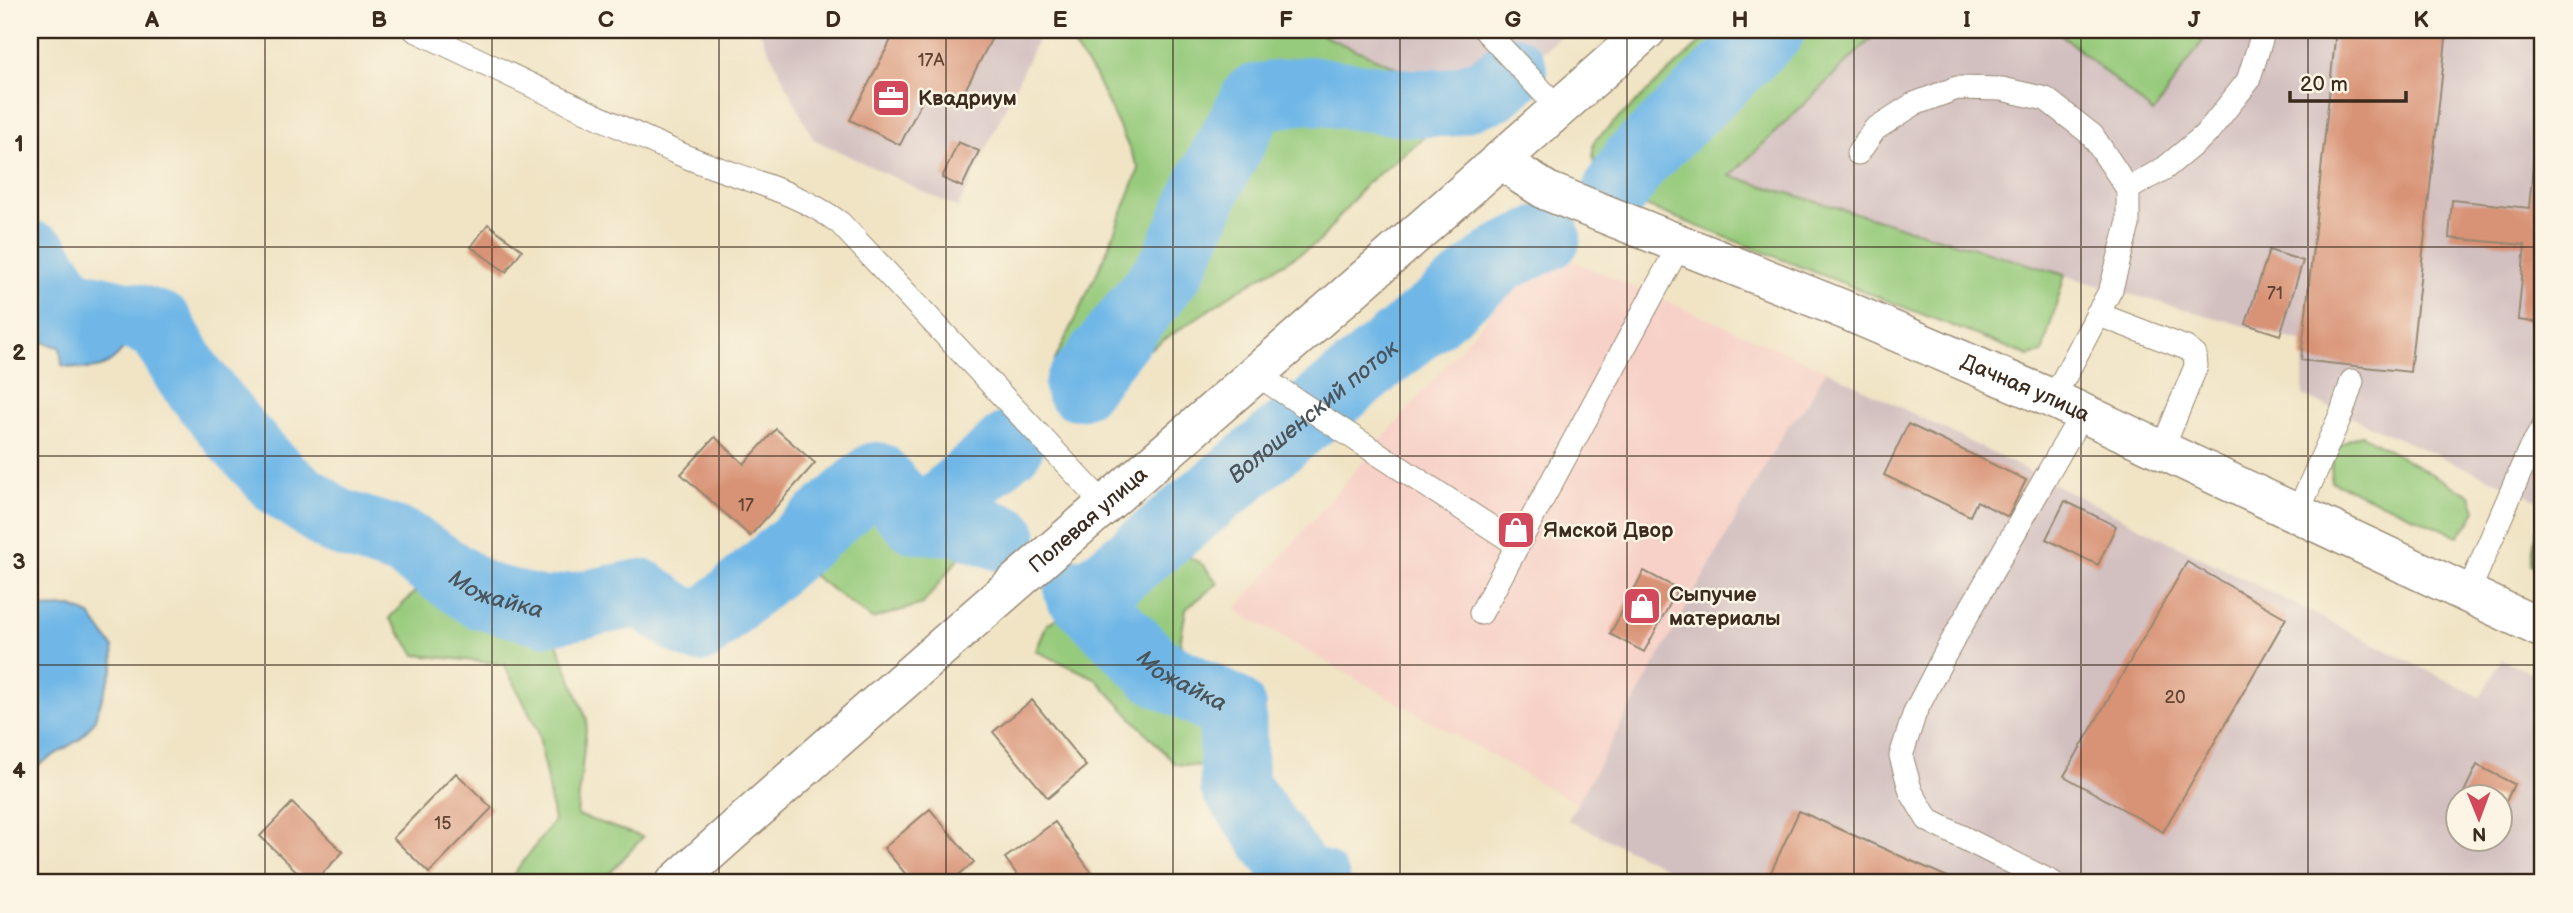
<svg xmlns="http://www.w3.org/2000/svg" width="2573" height="913" viewBox="0 0 2573 913" font-family="'Balsamiq Sans',sans-serif">
<style>
.built{fill:#f7d1c8}
.industrial{fill:#d2bfc0;fill-rule:evenodd}
.green{fill:#96ca7b;stroke:#687a4c;stroke-width:2}
.water{fill:#70b7e7;stroke:#567082;stroke-width:2}
.lines{fill:none;stroke-linecap:round;stroke-linejoin:round}
.river{stroke:#70b7e7;stroke-width:68}
.building{fill:#d89274}
.lane-casing{stroke:#968772;stroke-width:25}
.street-casing{stroke:#968772;stroke-width:41}
.secondary-casing{stroke:#968772;stroke-width:41}
.lane{stroke:#fff;stroke-width:23}
.street{stroke:#fff;stroke-width:38}
.secondary{stroke:#fff;stroke-width:38}
.grid{fill:none;stroke:#3b2a1e;stroke-width:2;stroke-opacity:0.55}
.labels{text-anchor:middle;dominant-baseline:central;stroke-width:5;stroke-linejoin:round;paint-order:stroke}
.number-label{font-size:18px;fill:#624434}
.poi-label{font-size:21px;font-weight:bold;fill:#3b2a1e;stroke:#fcf5e5;text-anchor:start}
.street-label{font-size:21px;fill:#3b2a1e;stroke:#fcf5e5}
.water-label{font-size:23px;font-style:italic;fill:#4b545a;stroke:#fcf5e5}
.neatline{fill:none;stroke:#3b2a1e;stroke-width:2.5}
.grid-label{font-size:23px;text-anchor:middle;font-weight:bold;fill:#3b2a1e}
</style>
<rect width="100%" height="100%" fill="#fcf5e5"/>
<filter id="ink" filterUnits="userSpaceOnUse"><feTurbulence type="fractalNoise" baseFrequency=".0143" numOctaves="2"/><feDisplacementMap in="SourceGraphic" scale="14" xChannelSelector="R" yChannelSelector="G"/><feConvolveMatrix kernelMatrix="1 2 1 2 8 2 1 2 1" color-interpolation-filters="sRGB"/></filter>
<filter id="wash" filterUnits="userSpaceOnUse"><feTurbulence type="fractalNoise" baseFrequency=".00686" numOctaves="4" result="noise"/><feDisplacementMap in="SourceGraphic" scale="28" xChannelSelector="R" yChannelSelector="G"/><feGaussianBlur stdDeviation="1.57" result="paint"/><feColorMatrix in="noise" values="0 0 0 0 0 0 0 0 0 0 0 0 0 0 0 0 0 1.4 0 .05"/><feComposite in="paint" operator="in"/></filter>
<g filter="url(#wash)">
<rect width="100%" height="100%" fill="#f0e4c5"/>
<path class="built" d="M1546,249L1826,370L1803,410L1788,425L1577,804L1235,610Z"/>
<path class="industrial" d="M759,30H1042L958,208L813,139Z
M1308,30H1567L1483,104Z
M1880,30H2056L2153,113L2210,30L2543,31V502L2303,396V342L2111,289L1729,176Z
M1826,370L2480,697L2502,659L2543,679V883H1697L1568,820L1788,425L1803,410ZM2458,797H2500V839H2458Z"/>
<path class="green" d="M1062,30H1310L1424,79L1440,124L1366,184L1319,242L1234,293L1092,388L1060,380L1053,370L1055,360L1105,256L1139,169L1095,76Z
M1714,30H1880L1730,176L2065,275L2042,353L2029,356L1615,194C1598,180 1590,163 1594,141Z
M2056,30H2210L2153,113Z
M2362,435L2471,496L2476,509L2470,522L2458,536L2331,481C2333,453 2333,442 2362,435Z
M870,511L949,531L965,550L923,604L872,619L814,576L818,545Z
M2543,523V570L2531,564L2536,530Z
M1176,549L1203,565L1218,583L1186,609L1180,643L1217,761L1199,766L1175,764L1095,678L1036,651L1047,624Z
M456,550L555,638L587,720L577,815L643,837L601,883H507L554,821L538,730L504,664L416,655L389,618Z"/>
<path class="water" d="M39,258C63,267 114,278 127,300C142,322 125,359 100,367C88,371 74,368 62,365L60,347L30,339V266Z
M72,607L90,615L113,647L114,666L93,723L80,739L30,770V610L33,608Z"/>
<g class="lines">
<g class="river">
<path d="M1618,188L1635,161L1771,30"/>
<path id="s1" d="M30,254L39,258L68,302L134,317L160,326L188,374L238,437L281,483L335,521L403,543L480,595L545,612L641,593L679,619L699,629L876,476L916,520L958,522L1004,538"/>
<path d="M1078,386L1172,267L1213,176L1255,98L1307,90L1409,103H1449L1491,89L1513,70"/>
<path d="M923,520L1010,445"/>
<path id="s2" d="M1078,592L1157,671L1232,709L1234,785L1301,878L1317,883"/>
<path id="s3" d="M1086,598L1502,258L1547,237"/>
</g>
</g>
<g id="blocks">
<path class="building" d="M896,30H996L958,104L928,89L900,145L850,120Z
M2336,30H2447L2410,372L2301,360Z
M2541,83H2543V323L2518,320L2525,245L2449,238L2452,200L2529,208Z
M958,142L979,151L962,187L942,178Z
M488,224L522,250L506,272L471,247Z
M2269,250L2303,261L2280,335L2246,324Z
M1908,424L2026,480L2008,517L1977,501L1970,516L1884,475Z
M776,429L815,463L750,536L681,474L715,437L744,464Z
M2065,501L2116,526L2098,565L2046,539Z
M2187,562L2286,618L2163,832L2064,776Z
M1644,571L1678,589L1644,652L1610,634Z
M1032,700L1086,766L1048,798L993,732Z
M2477,765L2514,784L2500,815V797L2462,796Z
M456,773L492,808L429,873L393,838Z
M292,803L343,852L313,883H309L260,836Z
M930,809L974,862L949,883H945L938,874L927,883H913L884,848Z
M1799,811L1961,883H1766Z
M1055,822L1099,883H1023L1005,858Z"/>
</g>
</g>
<g filter="url(#ink)">
<use href="#blocks" fill-opacity="0" stroke="#968772" stroke-width="2"/>
<g class="lines">
<defs>
<path id="lane" d="M415,30C503,71 591,115 680,154C733,177 793,188 840,223L1105,505
M1485,30L1559,109
M1858,153L1875,129L1914,104L1957,88L2002,89L2046,99L2092,135L2128,189V225L2111,289L2053,399
M2128,189L2165,168L2206,134L2248,81L2264,30
M2097,314L2186,348L2195,355L2196,366L2162,450
M1256,374L1518,545
M2297,514L2342,412L2352,381
M2468,593L2529,451L2543,428
M1481,613L1680,244
M2053,883L1928,820L1911,792L1901,756L1915,712L1945,654L2083,412"/>
<g id="street">
<path id="s4" d="M1503,159L1523,176L1547,191L1845,310L2053,399L2543,629"/>
</g>
<g id="secondary">
<path id="s5" d="M675,883C995,595 1326,318 1647,30"/>
</g>
</defs>
<use href="#lane" class="lane-casing"/>
<use href="#street" class="street-casing"/>
<use href="#secondary" class="secondary-casing"/>
<use href="#lane" class="lane"/>
<use href="#street" class="street"/>
<use href="#secondary" class="secondary"/>
</g>
</g>
<path class="grid" d="M265,30V883M492,30V883M719,30V883M946,30V883M1173,30V883M1400,30V883M1627,30V883M1854,30V883M2081,30V883M2308,30V883M30,247H2543M30,456H2543M30,665H2543"/>
<defs>
<symbol id="office-square" viewBox="-11 -11 22 22"><rect x="-9" y="-9" width="18" height="18" rx="4" fill="#d1495b" stroke="#fcf5e5"/><path d="M-6-3h4V-5.5h4V-3h4V5H-6ZM-1-4.5V-3h2v-1.5ZM-6 0V1H6V0Z" fill="#fff"/></symbol>
<symbol id="shop-square" viewBox="-11 -11 22 22"><rect x="-9" y="-9" width="18" height="18" rx="4" fill="#d1495b" stroke="#fcf5e5"/><path d="M-5-2.5h2.3a2.7 3.5 0 0 1 5.4 0H5L5.5 6h-11ZM-1.5-2.5h3a1.5 2.3 0 0 0-3 0Z" fill="#fff"/></symbol>
</defs>
<g fill-rule="evenodd">
<use href="#office-square" x="869" y="76" width="44" height="44"/>
<use href="#shop-square" x="1494" y="508" width="44" height="44"/>
<use href="#shop-square" x="1620" y="584" width="44" height="44"/>
</g>
<g class="labels">
<g class="number-label">
<text x="931" y="60">17А</text>
<text x="2275" y="293">71</text>
<text x="746" y="505">17</text>
<text x="2175" y="697">20</text>
<text x="443" y="823">15</text>
</g>
<g class="poi-label">
<text x="918" y="98">Квадриум</text>
<text x="1543" y="530">Ямской Двор</text>
<text x="1669" y="594">Сыпучие<tspan x="1669" dy="24">материалы</tspan></text>
</g>
<g class="street-label">
<text stroke="none"><textPath href="#s4" startOffset="572">Дачная улица</textPath></text>
<text stroke="none"><textPath href="#s5" startOffset="550">Полевая улица</textPath></text>
</g>
<g class="water-label">
<text stroke="none"><textPath href="#s3" startOffset="294">Волошенский поток</textPath></text>
<text stroke="none"><textPath href="#s1" startOffset="602">Можайка</textPath></text>
<text stroke="none"><textPath href="#s2" startOffset="138">Можайка</textPath></text>
</g>
</g>
<rect width="2573" height="913" fill="none" stroke="#fcf5e5" stroke-width="77"/>
<g transform="translate(2479 818) rotate(179)"><circle r="33" fill="#fcf5e5" stroke="#afa495" stroke-width="2"/>
<path d="M0-5L12 26L0 18L-12 26Z" fill="#d1495b"/>
<text y="-10" font-size="19" font-weight="bold" text-anchor="middle" fill="#3b2a1e">N</text>
</g>
<path d="M2290 91v10h116v-10" fill="none" stroke="#3b2a1e" stroke-width="3.5"/>
<text x="2300" y="91" font-size="21" fill="#3b2a1e" stroke="#fcf5e5" stroke-width="5" paint-order="stroke">20 m</text>
<rect x="38" y="38" width="2496" height="836" class="neatline"/>
<g class="grid-label">
<text x="152" y="27">A</text>
<text x="379" y="27">B</text>
<text x="606" y="27">C</text>
<text x="833" y="27">D</text>
<text x="1060" y="27">E</text>
<text x="1286" y="27">F</text>
<text x="1513" y="27">G</text>
<text x="1740" y="27">H</text>
<text x="1967" y="27">I</text>
<text x="2194" y="27">J</text>
<text x="2421" y="27">K</text>
<text x="19" y="151">1</text>
<text x="19" y="360">2</text>
<text x="19" y="569">3</text>
<text x="19" y="778">4</text>
</g>
</svg>
